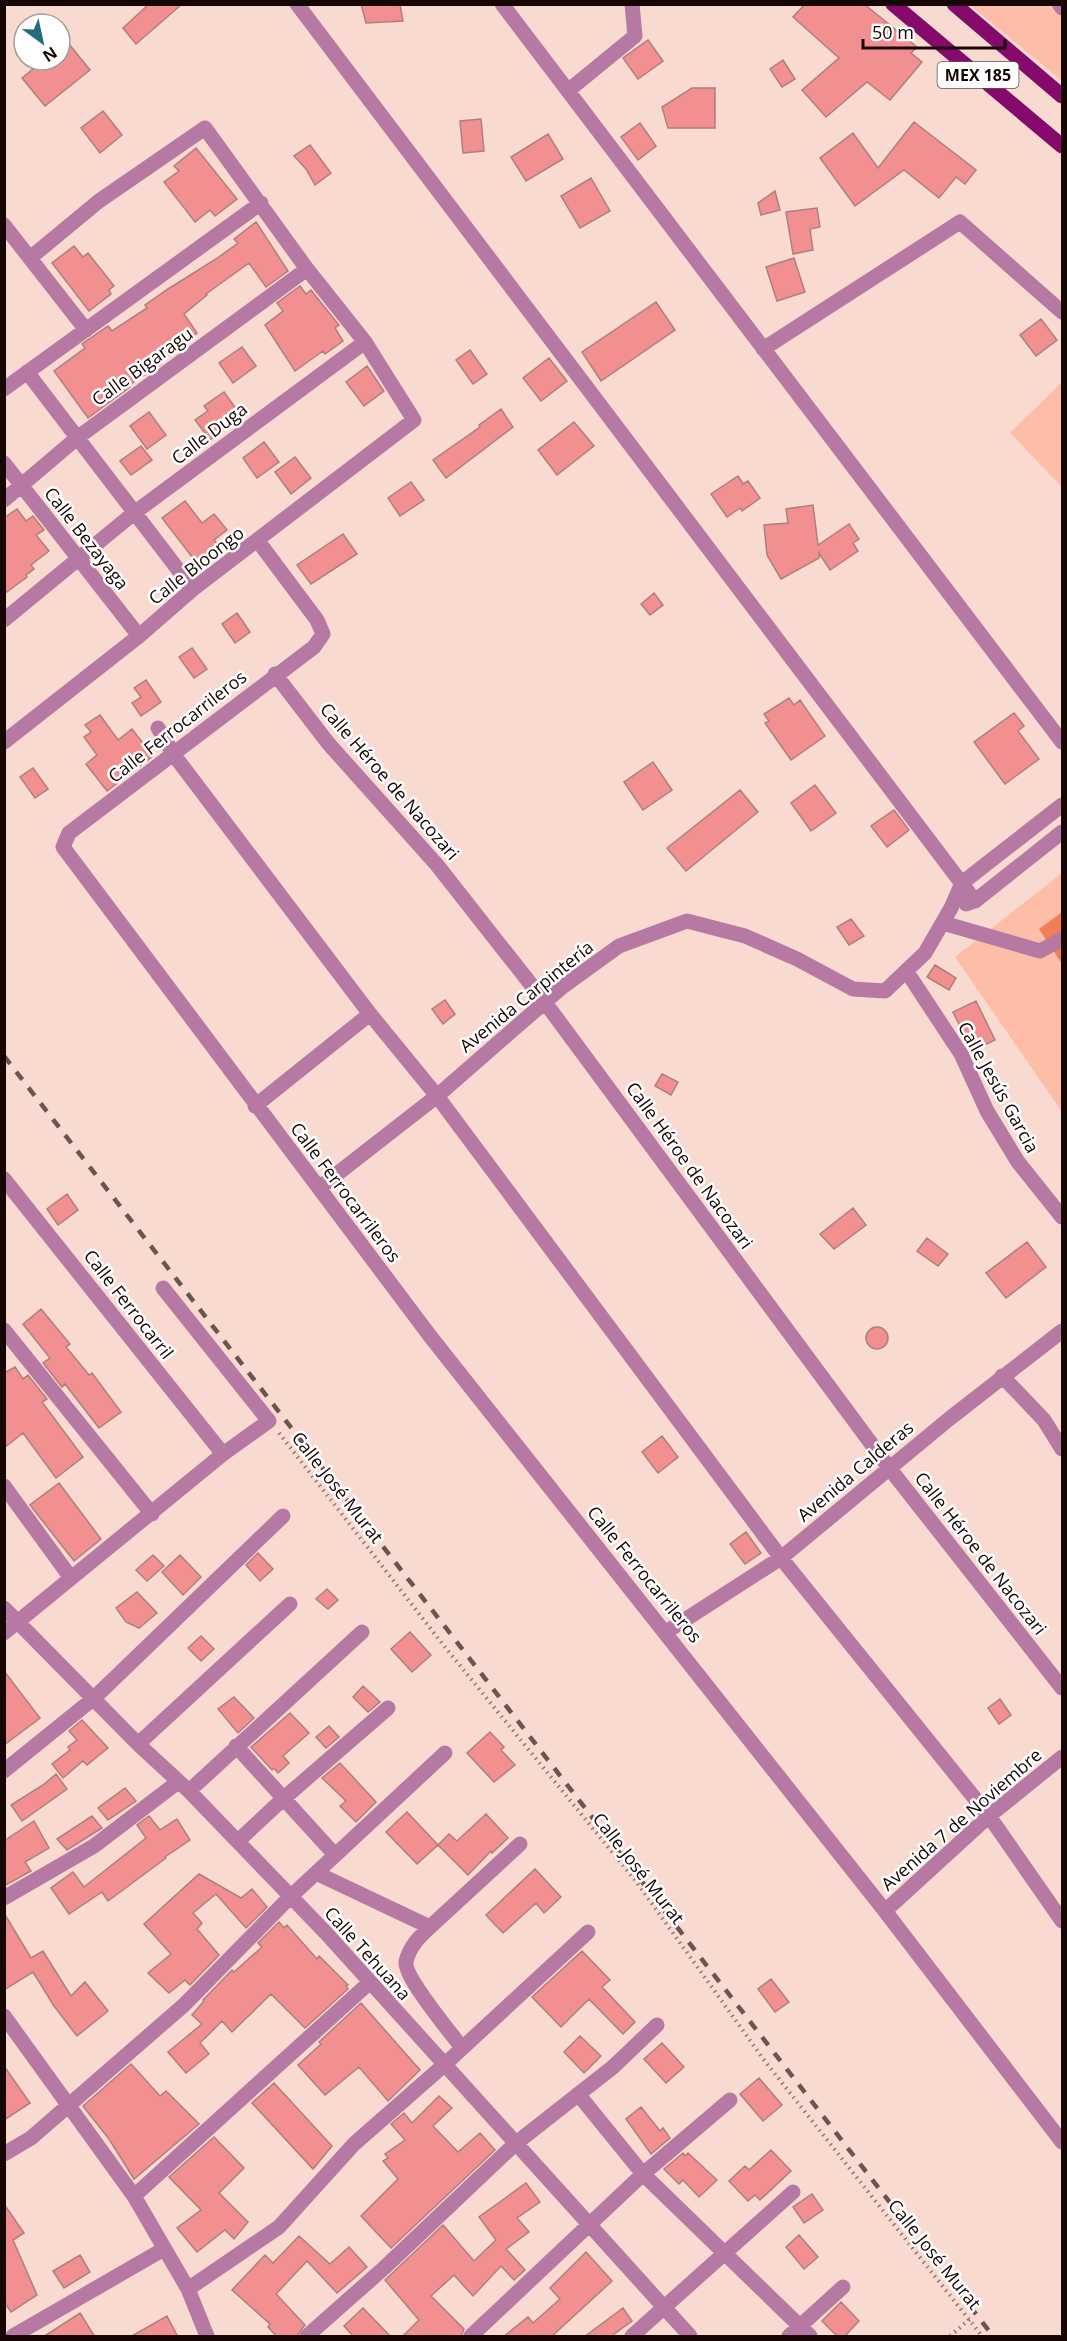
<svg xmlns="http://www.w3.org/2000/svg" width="1067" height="2341" viewBox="0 0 1067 2341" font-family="'Open Sans',sans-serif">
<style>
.green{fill:#febda7}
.forest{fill:#f07e57}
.building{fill:#f29091;stroke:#af7e7e;stroke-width:1.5}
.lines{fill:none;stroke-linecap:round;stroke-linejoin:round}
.path{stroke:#907872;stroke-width:4;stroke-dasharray:1.5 4.5;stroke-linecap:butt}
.minor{stroke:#b679a3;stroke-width:15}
.major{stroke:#86096c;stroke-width:15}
.rail{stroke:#6a554f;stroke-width:4.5;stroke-dasharray:10 10;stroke-linecap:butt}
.labels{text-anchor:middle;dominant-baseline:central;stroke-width:5;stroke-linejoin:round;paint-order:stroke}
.shield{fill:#fff;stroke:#5d514f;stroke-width:1.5}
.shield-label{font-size:16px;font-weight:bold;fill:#170704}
.street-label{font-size:18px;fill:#170704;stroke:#fff}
</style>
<rect width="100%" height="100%" fill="#f8dad0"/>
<path class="green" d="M970,5H1048L1062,17V81Z
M1062,382V487L1010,433Z
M1062,873V1112L955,957Z"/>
<path class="forest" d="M1062,912V964L1039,929Z"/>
<path class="building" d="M149,4H182L136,44L123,28Z
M361,4H400L403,21L366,23Z
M805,4H864L917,47L911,53L922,62L890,100L867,82L826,117L802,90L839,58L793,17Z
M60,33L90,70L45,106L22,78L44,60H60Z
M648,40L663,61L638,79L623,58Z
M783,60L795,79L782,87L770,69Z
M692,88H715V128H668L662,107Z
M103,111L122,135L100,153L81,128Z
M481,119L484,151L463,153L460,121Z
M914,122L976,170L965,184L956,177L939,198L904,170L855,206L820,158L853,133L878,168Z
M640,123L656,146L638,160L621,137Z
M548,134L563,159L526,181L511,157Z
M310,145L331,173L315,185L306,169L294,156Z
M196,148L237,199L215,216L210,210L195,222L164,182L179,171L174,166Z
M591,178L610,211L580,228L561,196Z
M775,191L780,210L761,215L758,203Z
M817,208L820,227L810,229L813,250L793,254L786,212Z
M256,222L288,271L266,287L249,263L206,294L207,295L184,314L197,333L160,362L161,364L129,385L130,387L88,418L54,371L85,348L82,344L108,326L112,331L147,308L145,305L168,289L216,259L238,243L234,239Z
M74,246L83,257L88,253L114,286L109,290L111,294L89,311L52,263Z
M794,258L805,292L777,301L766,267Z
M300,286L306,294L311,290L339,325L335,328L343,341L325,354L323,351L295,371L265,325L283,311L277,303Z
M656,302L675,330L601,381L582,352Z
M1041,319L1057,340L1036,356L1020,335Z
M242,347L256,366L233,383L219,363Z
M470,350L487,374L473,384L456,360Z
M549,358L567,381L541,401L523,378Z
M367,366L384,391L364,406L346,382Z
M224,392L242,417L210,440L195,420L208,411L204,406Z
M501,409L513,427L446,478L433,460L480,427L479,425Z
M149,412L166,435L147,449L130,426Z
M574,422L594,446L557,475L538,450Z
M264,442L279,462L257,478L243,458Z
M141,446L152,460L131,475L120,461Z
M295,457L311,478L291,494L275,472Z
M738,476L743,484L748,481L760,498L742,511L740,508L727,517L711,494Z
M411,482L424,500L400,516L388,498Z
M185,501L202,523L214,514L227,530L214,540L219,545L196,562L162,518Z
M813,505L818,545L849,524L859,539L853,543L858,551L830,570L819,553V558L781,579L767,555L764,525L788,523L786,509Z
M17,509L26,521L33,516L44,530L36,535L49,551L31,565L34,569L26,575L27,577L4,594V518Z
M343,534L357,554L311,584L297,565Z
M654,593L663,605L650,615L641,604Z
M237,613L250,632L235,643L222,624Z
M192,648L207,669L194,678L179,657Z
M146,680L161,702L141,716L132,703L141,697L134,688Z
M789,698L794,705L800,700L825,736L791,760L765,723L769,721L764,714Z
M1014,713L1024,726L1018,731L1039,759L1005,784L974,742Z
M100,715L118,740L132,729L153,756L107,791L86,764L97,755L84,737L91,732L85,725Z
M653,762L672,790L643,810L624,782Z
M33,768L48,789L35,798L20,777Z
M815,785L836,813L811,831L791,803Z
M740,790L758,812L686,871L667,848Z
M894,810L909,830L887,847L871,826Z
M851,919L864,936L849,945L837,927Z
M935,965L956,978L949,990L927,977Z
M445,1000L455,1014L443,1024L432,1009Z
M976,1001L995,1040L972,1051L953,1012Z
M662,1074L678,1082L671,1095L655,1086Z
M67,1194L78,1210L58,1225L47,1209Z
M853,1208L866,1225L834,1249L820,1234Z
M927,1238L948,1254L938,1266L917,1251Z
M1027,1242L1046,1267L1006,1298L986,1273Z
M41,1309L70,1344L66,1347L89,1375L92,1373L121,1412L99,1428L65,1384L62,1387L43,1363L50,1358L23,1324Z
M866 1338a11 11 0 1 1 22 0a11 11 0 1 1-22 0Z
M15,1367L23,1379L28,1375L47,1399L42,1402L83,1457L56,1478L23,1433L4,1448V1373Z
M662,1436L678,1457L658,1473L642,1452Z
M59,1483L101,1539L74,1561L30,1505Z
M746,1532L761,1553L745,1564L730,1544Z
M258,1553L273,1569L260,1581L246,1565Z
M153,1555L164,1566L147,1581L136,1570Z
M180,1555L201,1577L183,1595L162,1572Z
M327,1589L338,1600L328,1609L316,1599Z
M137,1592L157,1613L139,1628L126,1622L116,1608Z
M410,1632L431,1655L412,1672L391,1649Z
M201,1636L214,1649L201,1661L188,1648Z
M4,1671L40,1718L4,1745Z
M363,1686L380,1702L368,1712L353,1697Z
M234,1697L254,1718L238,1733L218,1709Z
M1000,1699L1011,1715L999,1724L988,1708Z
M290,1713L309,1733L283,1756L289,1763L278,1773L274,1768L272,1770L251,1747Z
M82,1720L108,1748L87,1765L83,1761L63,1778L52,1764L70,1750L68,1747L77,1740L69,1731Z
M329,1726L339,1737L326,1748L316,1737Z
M490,1732L504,1747L501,1750L515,1765L494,1782L467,1753Z
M340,1763L376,1802L356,1822L340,1806L346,1801L322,1778Z
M56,1774L67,1789L22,1821L11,1805L43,1785Z
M125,1788L136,1801L108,1820L98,1808Z
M407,1812L438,1845L417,1864L386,1832Z
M486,1814L508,1838L492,1853L491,1851L468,1875L438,1845L449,1834L457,1841Z
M92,1816L102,1828L67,1850L57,1839Z
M149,1816L160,1830L177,1819L190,1840L165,1857L166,1858L108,1901L102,1892L69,1914L51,1888L73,1872L84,1887L146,1838L137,1825Z
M34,1821L49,1848L25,1862L31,1871L4,1886V1841Z
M535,1869L561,1897L544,1913L536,1903L503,1933L486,1915Z
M199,1874L241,1898L252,1889L267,1907L246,1928L216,1894L193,1913L202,1923L197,1929L219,1955L190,1985L185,1980L169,1993L148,1973L171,1954L144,1924Z
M4,1913L31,1958L43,1951L71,1996L85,1982L108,2011L77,2036L54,2006L33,1972L4,1990Z
M279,1922L284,1928L287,1925L317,1959L319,1956L348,1985L346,1986L348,1989L305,2028L271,1994L232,2032L222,2021L200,2043L209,2054L186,2073L168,2052L202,2024L192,2015L204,2001L203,2000L232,1970L234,1972L262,1947L258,1943Z
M582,1951L610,1980L602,1987L635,2022L623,2034L589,1999L561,2027L532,1997Z
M771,1979L789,2002L775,2012L758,1989Z
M361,2003L420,2070L388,2101L359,2067L325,2095L298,2065L321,2044L319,2042Z
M580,2036L601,2056L584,2073L564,2052Z
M662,2043L684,2067L666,2083L644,2059Z
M131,2064L160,2096L166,2091L199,2124L134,2179L109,2139L83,2106Z
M4,2066L30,2103L4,2120Z
M759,2078L782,2105L763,2121L740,2094Z
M274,2083L332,2146L313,2169L252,2103Z
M439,2096L452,2108L433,2126L458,2152L480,2133L495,2150L391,2248L361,2216L398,2179L383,2161L388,2158L385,2154L405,2140L391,2124L404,2113L412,2123Z
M641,2107L660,2131L663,2128L670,2138L651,2154L626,2119Z
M214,2137L244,2168L219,2193L248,2222L234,2239L225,2230L197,2252L177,2228L201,2210L169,2177Z
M771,2150L791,2171L760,2200L755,2195L748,2201L729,2181L745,2166L749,2170Z
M683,2153L685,2156L688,2153L717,2180L699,2197L683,2180L679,2184L664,2169Z
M526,2183L540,2202L517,2218L529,2232L506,2249L525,2270L514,2280L501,2266L473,2296L454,2275L431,2296L464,2329L461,2337H402L419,2320L385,2280L443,2225L474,2261L496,2240L479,2217Z
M812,2194L823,2210L804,2223L793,2207Z
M4,2204L24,2233L13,2240L37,2295L11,2312L4,2302Z
M799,2235L818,2257L804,2269L786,2247Z
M299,2236L330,2264L349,2247L367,2267L337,2293L307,2261L276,2294L305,2325L296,2337H277L268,2327L270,2324L232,2290L265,2255L273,2263Z
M586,2252L612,2281L551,2337H503L528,2317L533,2323L560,2299L550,2288Z
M80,2255L90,2272L64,2288L53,2271Z
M841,2302L859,2321L844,2337H838L822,2321Z
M363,2308L391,2337H354L344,2326Z
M623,2308L632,2321L610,2337H584Z
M80,2313L95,2337H43Z
M167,2316L178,2337H130Z"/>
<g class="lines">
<path class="path" d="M279,1433L444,1646L635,1880L764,2060L982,2336
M950,2336L970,2319"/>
<path class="minor" d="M297,4L975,901
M502,4L1062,742
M1059,4L1062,8
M569,90L635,36L632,4
M4,225L86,330
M763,349L960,222L1062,312
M27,372L193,589
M4,389L261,203
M4,463L139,636
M4,500L77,438L307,269
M258,541L317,620L323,634L314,647L69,833L63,847L430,1336L885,1911L1062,2142
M4,620L134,513L365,342
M275,674L328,743L437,865L544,1001L890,1469L1062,1688
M158,728L174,755L370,1014L437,1096L781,1558L989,1816L1062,1921
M4,742L139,636L193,589L414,420L365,342L307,269L205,128L99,201L30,258
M966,904L975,901L1062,832
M943,923L1040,951L1062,939
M907,972L961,1054L987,1111L1018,1162L1062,1217
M255,1106L370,1014
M4,1179L223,1454
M319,1188L437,1096L561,988L619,946L687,921L745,936L797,959L853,989L885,991L925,953L951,908L962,883L1062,805
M4,1330L152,1514
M1002,1376L1044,1420L1062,1449
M4,1486L71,1578
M4,1608L138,1744L189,1791L326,1933L690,2336
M666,1632L781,1558L949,1419L1062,1331
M4,1633L223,1454L269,1421L163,1288
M138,1744L290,1604
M236,1746L335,1855
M4,1771L93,1699L283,1516
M189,1791L362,1632
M238,1841L283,1799L388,1708
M316,1873L445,1753
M4,1898L94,1846L178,1782
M885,1911L989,1816L1062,1757
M430,1927C420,1936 409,1947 406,1962C404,1977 451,2033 462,2048
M4,2016L134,2196L188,2289L207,2336
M578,2094L643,2174L810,2336
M4,2154L31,2138L184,2005L290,1897L316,1873L430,1927L520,1844
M134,2196L369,1983
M188,2289L279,2227L354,2144L444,2065L588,1932
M13,2336L164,2249
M307,2336L384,2268L515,2144L613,2067L657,2025
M471,2336L643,2174L730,2100
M632,2336L793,2192
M789,2336L843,2287"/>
<path class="major" d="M893,4L1062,146
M954,4L1062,96"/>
<path class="rail" d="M4,1056L993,2336"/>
</g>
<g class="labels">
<rect class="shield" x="937.5" y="62" width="81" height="26" rx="4.5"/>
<g class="shield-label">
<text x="978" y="75">MEX 185</text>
</g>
<g class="street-label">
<text transform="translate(142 366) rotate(-36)">Calle Bigaragu</text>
<text transform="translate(209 433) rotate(-37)">Calle Duga</text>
<text transform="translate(87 538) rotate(52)">Calle Bezayaga</text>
<text transform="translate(196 565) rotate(-38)">Calle Bloongo</text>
<text transform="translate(177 726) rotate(-38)">Calle Ferrocarrileros</text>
<text transform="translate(390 781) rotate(49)">Calle Héroe de Nacozari</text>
<text transform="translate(526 996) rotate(-39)">Avenida Carpintería</text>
<text transform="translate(999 1087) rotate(61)">Calle Jesús Garcia</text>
<text transform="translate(690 1165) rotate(54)">Calle Héroe de Nacozari</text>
<text transform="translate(346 1192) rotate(53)">Calle Ferrocarrileros</text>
<text transform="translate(129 1304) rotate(52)">Calle Ferrocarril</text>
<text transform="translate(855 1471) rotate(-40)">Avenida Calderas</text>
<text transform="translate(338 1487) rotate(52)">Calle José Murat</text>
<text transform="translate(981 1553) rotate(52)">Calle Héroe de Nacozari</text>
<text transform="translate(645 1574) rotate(51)">Calle Ferrocarrileros</text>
<text transform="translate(961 1819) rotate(-41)">Avenida 7 de Noviembre</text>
<text transform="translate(639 1868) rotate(52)">Calle José Murat</text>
<text transform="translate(368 1953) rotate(48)">Calle Tehuana</text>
<text transform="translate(935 2254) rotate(51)">Calle José Murat</text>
</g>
</g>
<rect width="1067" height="2341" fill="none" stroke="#170704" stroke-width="12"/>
<g transform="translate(42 42) rotate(147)"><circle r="28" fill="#ffffff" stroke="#a29c9b" stroke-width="1.5"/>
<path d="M0-4.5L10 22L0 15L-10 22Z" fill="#296b7e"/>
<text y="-9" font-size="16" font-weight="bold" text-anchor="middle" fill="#170704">N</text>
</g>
<path d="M863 39v9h142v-9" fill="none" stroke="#170704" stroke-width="3"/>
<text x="872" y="39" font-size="18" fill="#170704" stroke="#ffffff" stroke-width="4.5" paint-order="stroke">50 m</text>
</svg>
